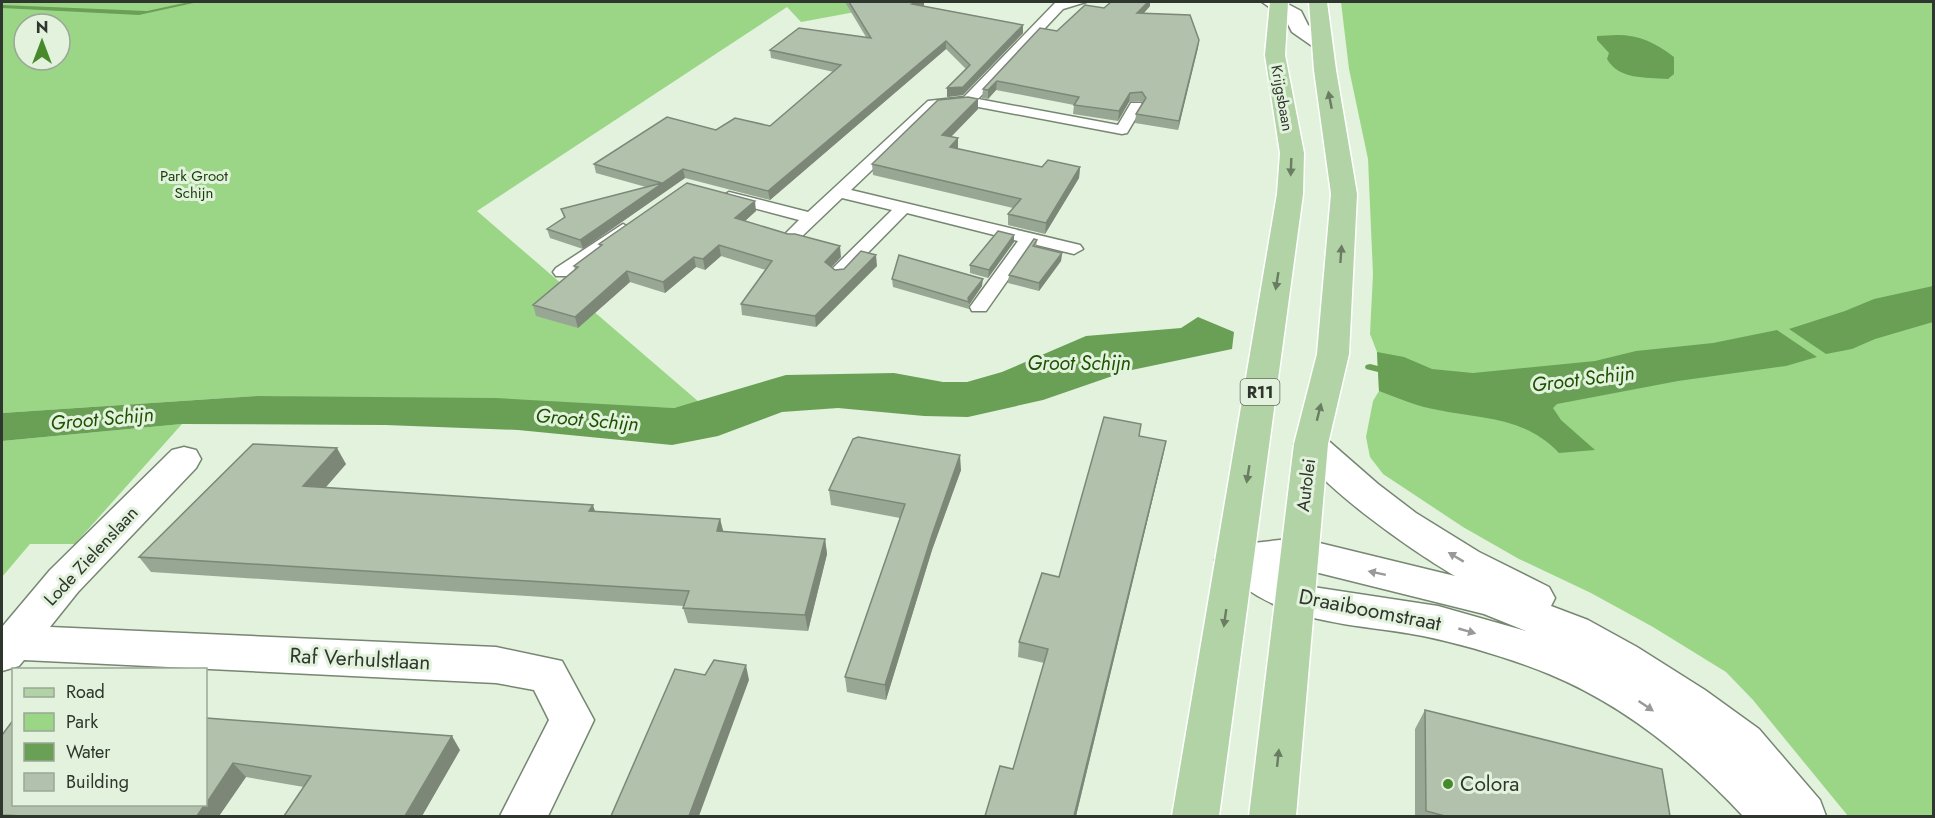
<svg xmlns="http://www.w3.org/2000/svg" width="1935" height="818" viewBox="0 0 1935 818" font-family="Jost,sans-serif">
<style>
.green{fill:#9bd687;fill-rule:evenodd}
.water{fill:#69a055}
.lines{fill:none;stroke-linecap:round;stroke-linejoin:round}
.stream{fill:#69a055;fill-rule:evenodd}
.service-casing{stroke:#778672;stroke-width:3}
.minor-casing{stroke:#778672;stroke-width:3}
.tertiary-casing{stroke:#778672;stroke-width:3}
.primary-casing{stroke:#fff;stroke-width:3}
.service{fill:#fff;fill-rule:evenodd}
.minor{fill:#fff;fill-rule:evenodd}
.tertiary{fill:#fff;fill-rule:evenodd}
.primary{fill:#b2d3a6;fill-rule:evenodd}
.wall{fill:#98a694}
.shaded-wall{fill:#7c8778}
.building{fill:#b1c1ac;stroke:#7c8778;stroke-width:1.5}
.oneway{fill:#6a7d63}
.oneway2{fill:#979a96}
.poi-dot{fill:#47892b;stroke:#e2f2dd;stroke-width:2}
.labels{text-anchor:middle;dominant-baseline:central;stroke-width:6;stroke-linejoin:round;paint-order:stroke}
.far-street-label{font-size:15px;fill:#2f362d;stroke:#e2f2dd}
.far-park-label{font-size:15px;fill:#183d07;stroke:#e2f2dd}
.shield{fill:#e2f2dd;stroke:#656e62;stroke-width:1.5}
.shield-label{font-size:16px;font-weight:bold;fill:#2f362d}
.street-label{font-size:18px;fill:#2f362d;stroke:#e2f2dd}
.water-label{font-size:20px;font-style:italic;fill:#1c5200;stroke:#e2f2dd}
.near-street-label{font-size:21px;fill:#2f362d;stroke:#e2f2dd}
.near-poi-label{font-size:21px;fill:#2f362d;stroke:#e2f2dd;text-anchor:start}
</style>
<rect width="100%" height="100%" fill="#e2f2dd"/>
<path class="green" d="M2,2H876L877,8L801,22L787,7L477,211L699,402L674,408L257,396L2,413ZM24,24H60V60H24Z
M1341,2H1933V816H1848L1753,700L1726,672L1653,627L1591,593L1519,559L1463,527L1383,474L1370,457L1366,437L1373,401L1379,391L1377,352L1370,334L1373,274L1368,159L1349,69Z
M182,424L75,544H30L2,577V441Z"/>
<path class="water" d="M189,2H198L139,15L2,8V5L147,11Z
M1617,35C1640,35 1656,43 1674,57V74L1668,79C1645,77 1619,80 1607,59L1609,53L1597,40V36Z
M1933,286V322L1875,339L1852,349L1826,354L1789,329L1845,311L1874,299Z
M1198,317L1234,332L1232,349L1127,371L1043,400L968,417L924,416L838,408L782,412L718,436L672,445L518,430L385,425L182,424L2,441V413L257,396L496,398L674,408L786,375L894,373L943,382H967L1002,372L1086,336L1181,328Z
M1777,330L1817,357L1786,366L1678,381L1557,404L1553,408L1561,420L1595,450L1559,453C1525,417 1483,419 1438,410C1418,407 1398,398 1379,391L1377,352L1404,357L1432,369L1473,373L1595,361L1636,351L1713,343Z"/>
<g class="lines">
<path class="stream" d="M1370,364L1394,370L1395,372L1390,375L1366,369L1365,367L1366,365Z"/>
<defs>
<path id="service" d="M1064,2H1086L1063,9L978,99L1118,125L1131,103H1141L1143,106L1127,133L1122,134L968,105L937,108L851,190L1080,245L1083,249L1074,254L1033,244L986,311H972L970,307L1018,241L907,213L843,278L837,279L828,274L831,270L892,210L842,198L796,242L790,243L781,238L799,220L723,200L721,197L729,192L808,212L928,101L964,97L1055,3Z
M623,224L632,229L629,233L568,276H556L553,272L556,268Z"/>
<path id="minor" d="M1262,2H1284L1301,11L1308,25L1332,44L1329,48H1315L1292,32L1285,18Z
M184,447L196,450L201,459L196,468L78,592L50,627L496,647L562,661L594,720L548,816H500L549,720L534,690L496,683L24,660L19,666L2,671V627L50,570L172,450Z"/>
<path id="tertiary" d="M1311,432L1323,436L1378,484L1416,513L1479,552L1549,587L1555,598L1551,606L1588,620L1637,647L1705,690L1759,729L1820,800L1826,816H1743C1689,758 1624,705 1549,674C1509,658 1466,645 1423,636C1361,624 1298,626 1244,587C1233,579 1222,573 1215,560L1220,550L1234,545L1299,538L1455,576C1411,550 1320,487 1294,444L1299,436ZM1299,568L1484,614L1526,631L1438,606L1313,587L1278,570Z"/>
<path id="primary" d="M1270,2H1288L1285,55L1304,153L1303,194L1219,816H1172L1277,194L1280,153L1265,55Z
M1309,2H1327L1336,70L1357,194L1349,354L1328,444L1296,816H1249L1294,444L1317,354L1331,194L1314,70Z"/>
</defs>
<use href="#service" class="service-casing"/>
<use href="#minor" class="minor-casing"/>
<use href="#tertiary" class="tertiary-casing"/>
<use href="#primary" class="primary-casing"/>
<use href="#service" class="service"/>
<use href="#minor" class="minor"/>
<use href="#tertiary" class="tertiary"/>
<use href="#primary" class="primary"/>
</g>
<path class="wall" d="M845,2H924V6L1023,25V33L963,95L947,97L966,69L946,49L770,200L685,178L583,249L550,238L547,229L564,218L561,209L646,187L596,173L594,164L716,130L770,126L834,72L771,58L770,50L866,37Z
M1111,2H1150V6L1143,14L1199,40L1178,130L1135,123L1136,114L1143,104L1141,101L1129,102L1118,121L1073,114L1074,105L996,90L988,99L982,98L983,89L1057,31L1104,8Z
M978,99V109L951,137L958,138V149L1042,167H1080L1079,178L1045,234L1008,225V214L1013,208L873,175L872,164Z
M756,211L745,221L841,257L831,267L835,270L877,266L816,327L742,315L741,304L766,270L721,256L705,270L696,267L665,293L630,282L578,328L536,316L533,305L575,270L574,266L600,247L599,244Z
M1014,235V242L988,278L970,273V265Z
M1037,240L1036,247L1062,253L1061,261L1039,291L1008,283L1009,275Z
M892,279L982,286L969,305V309L893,287Z
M1140,436L1166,441L1163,456L1076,816H985L1013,769L1044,663L1018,657L1019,642L1059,577Z
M346,464L325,488L595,511L720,519L723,532L825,539L827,554L808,631L688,623L683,608L684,606L151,572L139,557Z
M961,470L932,550L886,700L847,692L845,677L900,518L831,505L829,490Z
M1425,710L1670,816H1415V729Z
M206,718L460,750L422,816H284L304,787L246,777L219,816H2V735Z"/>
<path class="shaded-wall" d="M917,2H924V6L912,11V4Z
M1148,2H1150V6L1136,22L1137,13Z
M1023,25V33L963,95L947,97V88Z
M1199,40L1198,48L1178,130L1179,121Z
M946,41V49L770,200L768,191Z
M997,81L996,90L988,99V90Z
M1130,93L1129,102L1118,121L1119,111Z
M978,99V109L942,146V135Z
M958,138V149L950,147Z
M1080,167L1079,178L1045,234L1046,223Z
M683,169L685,178L583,249L580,240Z
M755,201L756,211L737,228L735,218Z
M1014,235V242L988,278L989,270Z
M719,245L721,256L705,270L703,259Z
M840,246L841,257L826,273L825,262Z
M1062,253L1061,261L1039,291V283Z
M876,255L877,266L816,327L815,316Z
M694,257L696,267L665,293L663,282Z
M627,271L630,282L578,328L575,317Z
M983,279L982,286L969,305L968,298Z
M1166,441L1163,456L1076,816H1074Z
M337,448L346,464L313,502L303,486Z
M960,455L961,470L932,550L886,700L885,685L932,535Z
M593,505L598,520L589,511Z
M720,519L724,534L717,531Z
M825,539L827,554L808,631L805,615Z
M746,665L749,680L699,816H689Z
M452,736L460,750L422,816H405Z
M233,763L246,777L219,816H197Z"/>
<path class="building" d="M849,2H917L912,4L1023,25L963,87L947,88L970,65L946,41L768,191L683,169L580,240L547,229L565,217L561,209L662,183L594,164L667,117L716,130L735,118L770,126L841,65L770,50L799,28L871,38Z
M1111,2H1148L1137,13L1190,15L1199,40L1179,121L1136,114L1146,98L1142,92L1130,93L1119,111L1074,105L1079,97L997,81L988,90L983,89L1040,28L1057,31L1085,5L1104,8Z
M968,97L978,99L942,135L958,138L950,147L1042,167L1048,160L1080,167L1046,223L1008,214L1021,199L872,164L938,100Z
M687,183L755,201L735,218L788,234H795L840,246L825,262L835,270L844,269L861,251L876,255L815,316L741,304L772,261L719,245L703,259L694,257L663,282L627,271L575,317L533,305L578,267L574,266L602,245L599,244Z
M998,231L1014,235L989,270L970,265Z
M1034,239L1037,240L1033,246L1062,253L1039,283L1009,275Z
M899,255L983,279L968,298L969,302L892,279Z
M1104,417L1141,424L1139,436L1166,441L1074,816H985L1000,766L1013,769L1048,649L1019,642L1042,573L1059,577Z
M858,437L960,455L932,535L885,685L845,677L905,504L829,490L853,439Z
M253,444L337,448L303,486L593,505L589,511L720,519L717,531L825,539L805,615L683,608L689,591L139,557Z
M714,660L746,665L689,816H611L675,669L705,675Z
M1425,710L1662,769L1670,816H1445L1426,811Z
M206,718L452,736L405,816H284L311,776L233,763L206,804Z
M14,719V804H205L197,816H24L2,815V735Z"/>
<defs><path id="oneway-solid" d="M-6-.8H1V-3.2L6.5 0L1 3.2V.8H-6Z" transform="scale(1.5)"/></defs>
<g class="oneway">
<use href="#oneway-solid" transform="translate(1330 100) rotate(-101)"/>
<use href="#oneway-solid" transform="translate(1291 167) rotate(92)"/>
<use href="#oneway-solid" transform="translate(1341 254) rotate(-86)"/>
<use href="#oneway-solid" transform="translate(1277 281) rotate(99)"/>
<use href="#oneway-solid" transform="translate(1319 412) rotate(-76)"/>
<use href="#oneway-solid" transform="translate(1248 474) rotate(99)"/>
<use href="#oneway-solid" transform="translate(1225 618) rotate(98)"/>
<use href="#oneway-solid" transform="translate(1278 758) rotate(-84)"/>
</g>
<g class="oneway2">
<use href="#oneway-solid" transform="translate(1456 557) rotate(-149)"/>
<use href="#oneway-solid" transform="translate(1377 573) rotate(-168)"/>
<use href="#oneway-solid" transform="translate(1467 631) rotate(16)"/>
<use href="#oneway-solid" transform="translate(1646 706) rotate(34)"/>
</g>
<circle class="poi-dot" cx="1448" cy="784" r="6"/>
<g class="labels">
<g class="far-street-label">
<text transform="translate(1282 98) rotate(80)">Krijgsbaan</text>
</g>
<g class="far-park-label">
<text x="194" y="176">Park Groot<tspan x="194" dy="17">Schijn</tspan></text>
</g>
<rect class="shield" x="1240.5" y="379" width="39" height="26" rx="4.5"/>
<g class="shield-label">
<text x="1260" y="392">R11</text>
</g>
<g class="street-label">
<text transform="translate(1306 485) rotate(-83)">Autolei</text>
<text transform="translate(91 556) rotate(-47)">Lode Zielenslaan</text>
</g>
<g class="water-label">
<text x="1079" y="363">Groot Schijn</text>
<text transform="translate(1583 379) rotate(-7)">Groot Schijn</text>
<text transform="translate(102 419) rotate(-5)">Groot Schijn</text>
<text transform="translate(587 420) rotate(5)">Groot Schijn</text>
</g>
<g class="near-street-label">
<text transform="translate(1370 610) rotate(11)">Draaiboomstraat</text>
<text transform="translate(360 659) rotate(3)">Raf Verhulstlaan</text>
</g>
<g class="near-poi-label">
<text x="1460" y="784">Colora</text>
</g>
</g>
<rect width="1935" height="818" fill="none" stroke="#2f362d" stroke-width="6"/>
<rect x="12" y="668" width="195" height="138" fill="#e2f2dd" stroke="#9aa797" stroke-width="1.5"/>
<rect x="24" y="688" width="30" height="9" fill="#b2d3a6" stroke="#9aa797" stroke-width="1.5"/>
<text x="66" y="698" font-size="18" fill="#2f362d">Road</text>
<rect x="24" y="713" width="30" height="18" fill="#9bd687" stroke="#9aa797" stroke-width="1.5"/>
<text x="66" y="728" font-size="18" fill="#2f362d">Park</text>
<rect x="24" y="743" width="30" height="18" fill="#69a055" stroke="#9aa797" stroke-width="1.5"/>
<text x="66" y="758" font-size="18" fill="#2f362d">Water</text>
<rect x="24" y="773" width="30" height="18" fill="#b1c1ac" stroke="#9aa797" stroke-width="1.5"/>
<text x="66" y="788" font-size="18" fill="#2f362d">Building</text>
<g transform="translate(42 42)"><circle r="28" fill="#e2f2dd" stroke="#9aa797" stroke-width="1.5"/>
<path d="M0-4.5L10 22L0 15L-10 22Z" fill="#47892b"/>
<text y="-9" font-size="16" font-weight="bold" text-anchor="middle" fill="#2f362d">N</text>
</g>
</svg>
